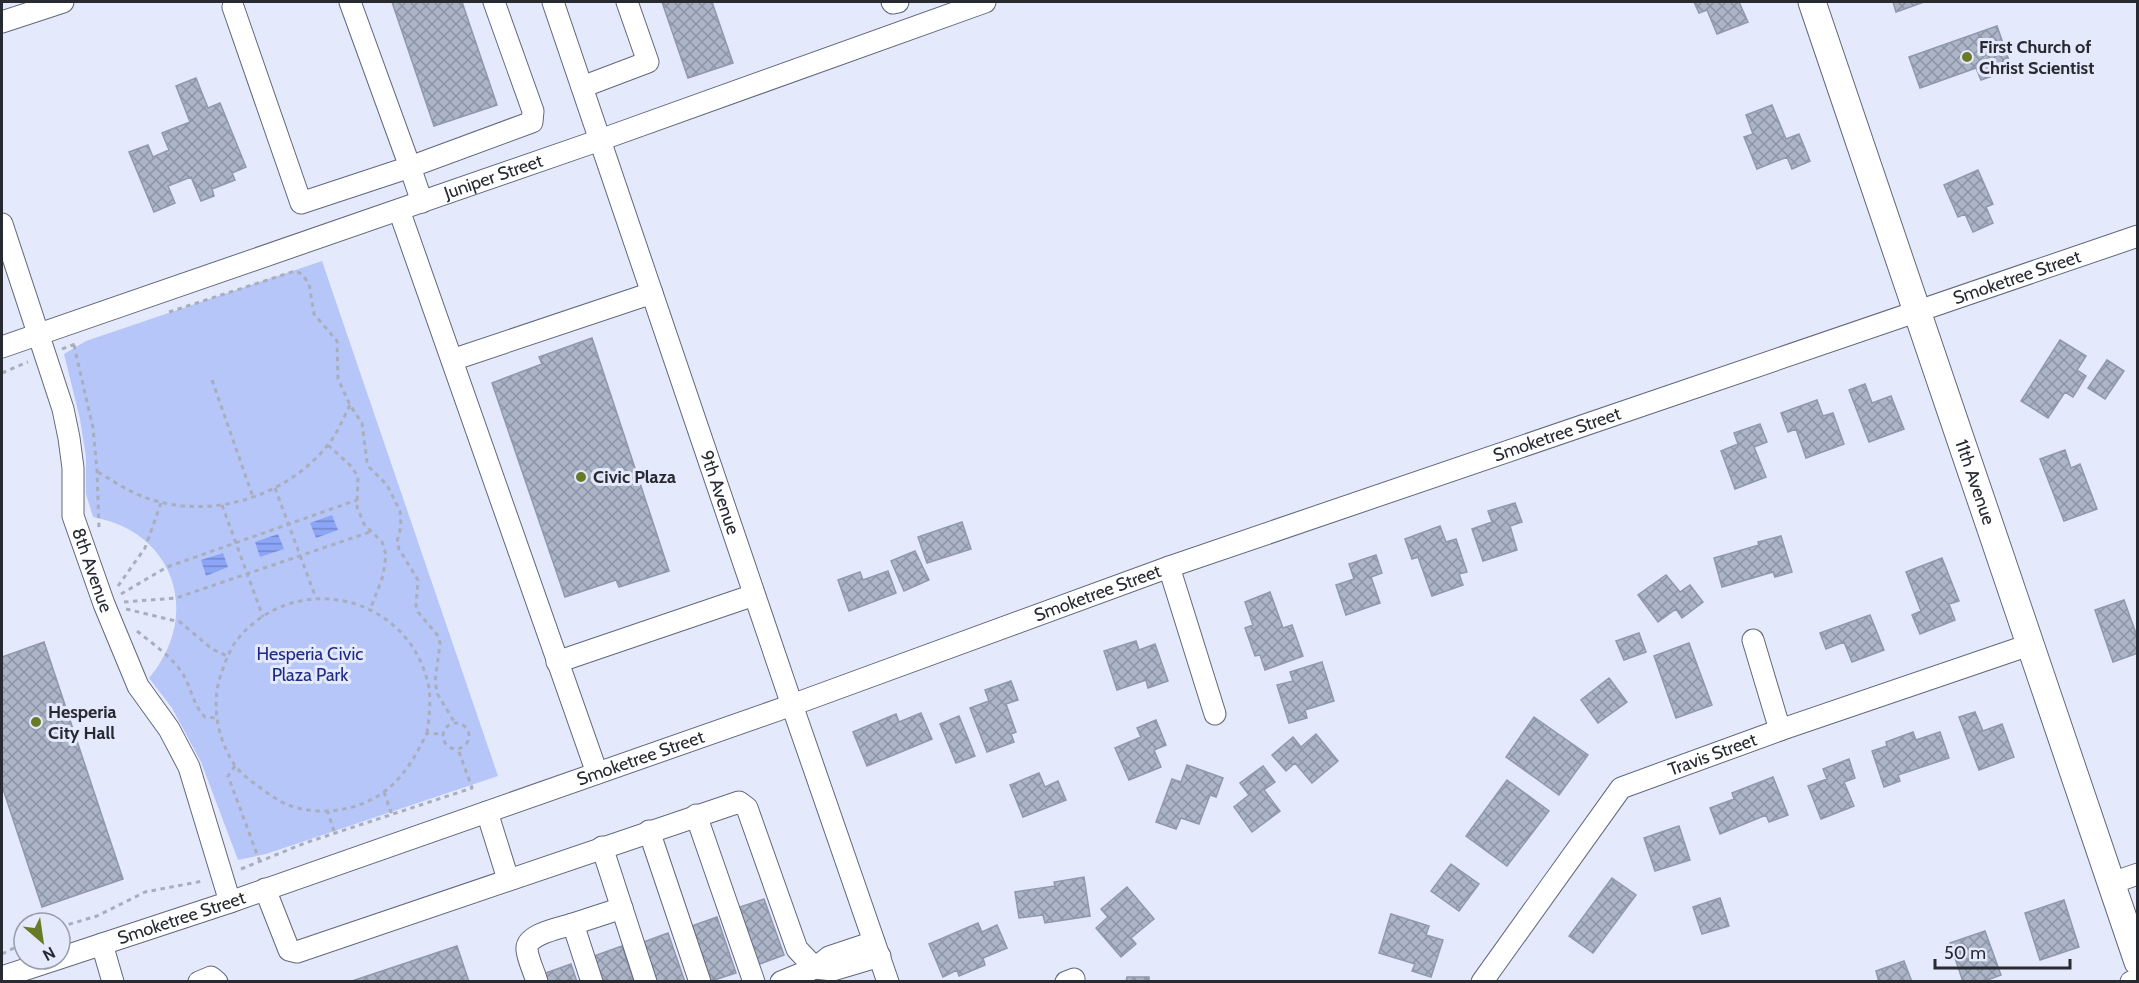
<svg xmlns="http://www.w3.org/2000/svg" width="2139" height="983" viewBox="0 0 2139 983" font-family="Cabin,sans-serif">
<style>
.park{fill:#b6c6f8}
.water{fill:url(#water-rules)}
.building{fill:url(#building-cross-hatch);stroke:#9198ac;stroke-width:1.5}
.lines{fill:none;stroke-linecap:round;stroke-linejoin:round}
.minor-casing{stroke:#62687b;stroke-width:23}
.major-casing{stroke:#62687b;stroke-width:29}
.path{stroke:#a9aebd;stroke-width:3;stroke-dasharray:4.5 4.5;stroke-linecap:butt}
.minor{stroke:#fff;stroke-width:21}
.major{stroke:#fff;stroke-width:27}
.poi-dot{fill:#687928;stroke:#e4eafc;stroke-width:2}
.labels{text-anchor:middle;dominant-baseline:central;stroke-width:6;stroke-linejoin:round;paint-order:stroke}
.poi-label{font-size:18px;font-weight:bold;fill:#282a32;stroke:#e4eafc;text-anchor:start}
.street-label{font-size:18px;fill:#282a32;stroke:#e4eafc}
.park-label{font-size:18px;fill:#1f2a85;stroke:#e4eafc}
</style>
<defs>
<pattern id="water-rules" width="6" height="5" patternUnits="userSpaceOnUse" patternTransform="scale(1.5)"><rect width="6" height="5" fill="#8da5f6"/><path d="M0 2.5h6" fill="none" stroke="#7387c8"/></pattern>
<pattern id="building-cross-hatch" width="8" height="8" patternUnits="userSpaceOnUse" patternTransform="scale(1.5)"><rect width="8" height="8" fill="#acb4c8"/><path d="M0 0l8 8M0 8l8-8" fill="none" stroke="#8c93a3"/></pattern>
</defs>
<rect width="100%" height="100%" fill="#e4eafc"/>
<path class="park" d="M322,261L498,776L266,854L238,860L201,762L172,708L149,678C202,615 175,532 93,517L86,494V457L80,419L64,354L86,341Z"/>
<path class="water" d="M332,515L338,530L316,538L310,523Z
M278,534L284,549L260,557L255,542Z
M223,553L228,567L206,576L201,560Z"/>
<path class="building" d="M392,2H462L497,105L434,126Z
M662,2H712L733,63L688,78Z
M1694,2H1739L1748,22L1717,34L1707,10L1699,13Z
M1893,2H1924L1896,12Z
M1997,26L2012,69L1981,80L1976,68L1920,88L1909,57Z
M196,78L208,108L220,103L246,167L232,173L235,180L212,189L214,196L201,201L191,177L168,186L175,203L154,212L129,152L148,145L153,157L169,150L162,133L190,122L176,86Z
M1772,105L1786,139L1799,134L1810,161L1792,169L1787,157L1757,169L1744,137L1753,134L1746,115Z
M1978,170L1993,204L1986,207L1993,223L1973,232L1965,214L1958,217L1944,185Z
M592,338L669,571L619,587L616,580L565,597L492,383L542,364L539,357Z
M2060,340L2086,356L2077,370L2086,376L2073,397L2065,392L2048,418L2021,401Z
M2107,360L2124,371L2105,399L2088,388Z
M1865,384L1872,403L1891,396L1904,429L1869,442L1849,390Z
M1817,400L1823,416L1833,413L1844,444L1806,458L1796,429L1788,432L1781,413Z
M1760,424L1767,442L1754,447L1766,477L1735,489L1721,451L1738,444L1734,433Z
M2065,450L2071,468L2080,464L2097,509L2064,521L2040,459Z
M1515,503L1522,522L1510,526L1517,550L1483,561L1472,529L1492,522L1488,511Z
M962,522L971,549L927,563L918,537Z
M1440,526L1446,542L1456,539L1467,572L1459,574L1463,585L1432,596L1418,557L1412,559L1405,539Z
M1781,536L1792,572L1775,577L1773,572L1722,587L1714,558L1759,545L1758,542Z
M915,551L929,580L904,591L891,561Z
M1376,555L1382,573L1371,577L1380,603L1346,615L1336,585L1354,579L1349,564Z
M1942,558L1959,601L1949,604L1955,620L1920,634L1912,615L1921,611L1906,572Z
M888,571L896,593L849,611L838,580L860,572L863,580Z
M1666,575L1680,592L1690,585L1703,602L1682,618L1676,609L1658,622L1638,595Z
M1270,592L1283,628L1292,625L1303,656L1265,670L1260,655L1255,656L1245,628L1253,625L1245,602Z
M2124,600L2138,639V653L2113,662L2095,610Z
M1870,615L1884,650L1852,662L1844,642L1826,649L1820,633Z
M1639,633L1646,652L1624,660L1616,641Z
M1136,641L1139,650L1155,644L1168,681L1148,688L1146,680L1117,690L1104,651Z
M44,642L123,879L42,907L2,786V657Z
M1689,643L1712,705L1676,718L1654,656Z
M1322,662L1334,701L1305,710L1307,718L1289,723L1277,685L1293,681L1290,672Z
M1609,678L1627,702L1598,723L1581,700Z
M1011,681L1018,700L1006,704L1016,732L1011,734L1014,742L987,752L970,708L989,701L985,690Z
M1975,712L1983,731L2002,724L2014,757L1979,770L1959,717Z
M921,713L932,739L867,766L853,732L896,714L899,722Z
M959,716L975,756L956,763L940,724Z
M1534,717L1588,755L1559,795L1506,757Z
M1156,720L1166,745L1154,750L1161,767L1129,780L1115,748L1141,737L1137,728Z
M1913,732L1916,740L1940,732L1949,758L1898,775L1900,781L1884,787L1872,751L1887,746L1886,742Z
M1316,734L1338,761L1312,783L1295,763L1286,771L1272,755L1293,737L1301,747Z
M1849,759L1855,778L1844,782L1854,806L1821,819L1808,786L1827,779L1823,769Z
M1187,765L1223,778L1216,797L1210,795L1199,824L1181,818L1176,829L1156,822L1172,779L1181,782Z
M1263,766L1275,782L1264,790L1280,811L1252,832L1234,807L1249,795L1240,783Z
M1039,773L1045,787L1058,781L1066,800L1023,817L1010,785Z
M1773,777L1788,815L1769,822L1766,815L1720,834L1710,808L1734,799L1732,793Z
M1507,780L1549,811L1507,866L1466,836Z
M1679,826L1690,860L1655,871L1644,838Z
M1451,864L1479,884L1459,911L1431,891Z
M1084,877L1090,916L1045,923L1043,915L1019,918L1015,892L1055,886L1054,882Z
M1612,878L1636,895L1593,953L1569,936Z
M1127,887L1154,919L1131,938L1136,944L1121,957L1096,928L1108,917L1101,909Z
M1720,898L1729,926L1702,934L1693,907Z
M764,899L784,955L757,965L737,908Z
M2064,900L2079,947L2040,960L2025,913Z
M1391,914L1429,926L1426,935L1443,940L1431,977L1412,971L1415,964L1379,953Z
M717,917L736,973L708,982L689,927Z
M978,923L982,932L997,925L1007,948L983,958L985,965L959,976L957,970L943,977L929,944Z
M1985,931L2001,975L1982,982H1963L1950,943Z
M668,933L685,982H654L641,943Z
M457,946L469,982H349Z
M622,946L634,982H603L594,956Z
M1904,961L1912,982H1879L1876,971Z
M571,964L577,982H546L543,974Z
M1127,977H1149V982H1126Z"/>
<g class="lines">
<defs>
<g id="minor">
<path id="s1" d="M553,2L792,705L888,982"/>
<path d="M892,2L893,3L898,2"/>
<path d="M233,7L301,203L410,167L350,2"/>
<path d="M2,22L63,2"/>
<path d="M582,87L648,62L627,2"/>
<path d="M422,202L410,167L532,122L533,111L494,2"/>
<path d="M399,210L597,773"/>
<path id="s2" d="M2,224L63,409L69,438L73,468V516L104,604L138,686L169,729L189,767L230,902"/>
<path id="s3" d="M2,347L600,140L985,2"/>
<path d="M452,360L652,293"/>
<path d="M1169,567L1215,714"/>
<path d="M1753,640L1780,730"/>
<path d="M557,662L754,595"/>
<path d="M487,812L508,879"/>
<path d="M696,815L754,982"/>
<path d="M649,831L700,982"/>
<path d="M602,847L646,982"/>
<path d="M2109,884L2138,874"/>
<path d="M265,889L289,950L297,952L739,802L747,808L797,949L815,968L781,982"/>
<path d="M874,942L829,957L815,968L833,970L880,956"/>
<path d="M102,944L113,982"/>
<path id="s4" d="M60,958L230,902L792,705L1169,567L2138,236"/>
<path d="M2,977L57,959"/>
<path d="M199,982L211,977L217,982"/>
<path d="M537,982C534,971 528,960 527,950C525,934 561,928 573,924"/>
<path d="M592,982L573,924L622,908"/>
<path d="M1066,982L1074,979"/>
<path id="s5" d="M1482,982L1621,788L1780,730L2029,645"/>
<path d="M2131,982L2138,979"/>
</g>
<g id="major">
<path id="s6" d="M1812,2L2138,962"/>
</g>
</defs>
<use href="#minor" class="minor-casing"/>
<use href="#major" class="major-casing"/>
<path class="path" d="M169,312L295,271L302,274L309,284L314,314L337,341L338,379L350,405L362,423L367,462L370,468L387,485L400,511L401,526L397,542L399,549L418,580L416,606L418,612L439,637L440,644L435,682L438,695L455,723
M74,345L93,428L97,471L99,529
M62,349L78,343
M2,373L28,362
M212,380L253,497
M328,445L352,467L358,477L357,507L364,524L382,542L386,555L383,576L370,610
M98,472C118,484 137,497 160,502C220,517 288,494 327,446C337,434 343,419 350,405
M275,488L316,598
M222,505L263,617
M118,586L145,548L161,503
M121,594L167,567L357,500
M124,602L176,598L370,532
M126,609L180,622L212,649L227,656
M137,631C154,645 173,657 184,676C192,690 193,705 205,717L217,718
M443 736a13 13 0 1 1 26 0a13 13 0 1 1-26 0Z
M427,733C429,718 431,703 429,688C411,595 295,567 236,641C229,651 225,663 221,674C211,704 217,735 232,761C238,771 249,780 258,786C269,794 280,803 294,807C323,816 360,810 385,791C405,776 416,755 427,733L443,734
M235,766L228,776L260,862
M384,792L392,815
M327,810L335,834
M241,869L305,843L472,788L458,749
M60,927L97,916L145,892L203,881
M2,954L24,943"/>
<use href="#minor" class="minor"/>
<use href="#major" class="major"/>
</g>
<g class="poi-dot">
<circle cx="1967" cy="57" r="6"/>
<circle cx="581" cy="477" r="6"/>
<circle cx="36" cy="722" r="6"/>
</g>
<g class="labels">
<g class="poi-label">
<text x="1979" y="47">First Church of<tspan x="1979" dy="21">Christ Scientist</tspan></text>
<text x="593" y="477">Civic Plaza</text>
<text x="48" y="712">Hesperia<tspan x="48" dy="21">City Hall</tspan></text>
</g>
<g class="street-label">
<text stroke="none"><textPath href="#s3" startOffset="520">Juniper Street</textPath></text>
<text stroke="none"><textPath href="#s4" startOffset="2072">Smoketree Street</textPath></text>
<text stroke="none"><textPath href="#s4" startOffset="1586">Smoketree Street</textPath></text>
<text stroke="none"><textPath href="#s6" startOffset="507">11th Avenue</textPath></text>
<text stroke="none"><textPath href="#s1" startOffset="518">9th Avenue</textPath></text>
<text stroke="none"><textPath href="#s2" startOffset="360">8th Avenue</textPath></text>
<text stroke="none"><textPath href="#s4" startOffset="1100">Smoketree Street</textPath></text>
<text stroke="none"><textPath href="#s5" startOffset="336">Travis Street</textPath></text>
<text stroke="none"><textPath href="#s4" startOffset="614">Smoketree Street</textPath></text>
<text stroke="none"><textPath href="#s4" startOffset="128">Smoketree Street</textPath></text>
</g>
<g class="park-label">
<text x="310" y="654">Hesperia Civic<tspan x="310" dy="21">Plaza Park</tspan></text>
</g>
</g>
<rect width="2139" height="983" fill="none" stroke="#282a32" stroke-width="6"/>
<g transform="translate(42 941) rotate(151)"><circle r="28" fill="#e4eafc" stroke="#999dab" stroke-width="1.5"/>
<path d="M0-4.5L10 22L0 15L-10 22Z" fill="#687928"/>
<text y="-9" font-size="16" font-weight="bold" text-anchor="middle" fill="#282a32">N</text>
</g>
<path d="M1935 959v9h135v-9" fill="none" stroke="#282a32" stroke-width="3"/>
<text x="1944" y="959" font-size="18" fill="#282a32" stroke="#e4eafc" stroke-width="4.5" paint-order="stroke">50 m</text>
</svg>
